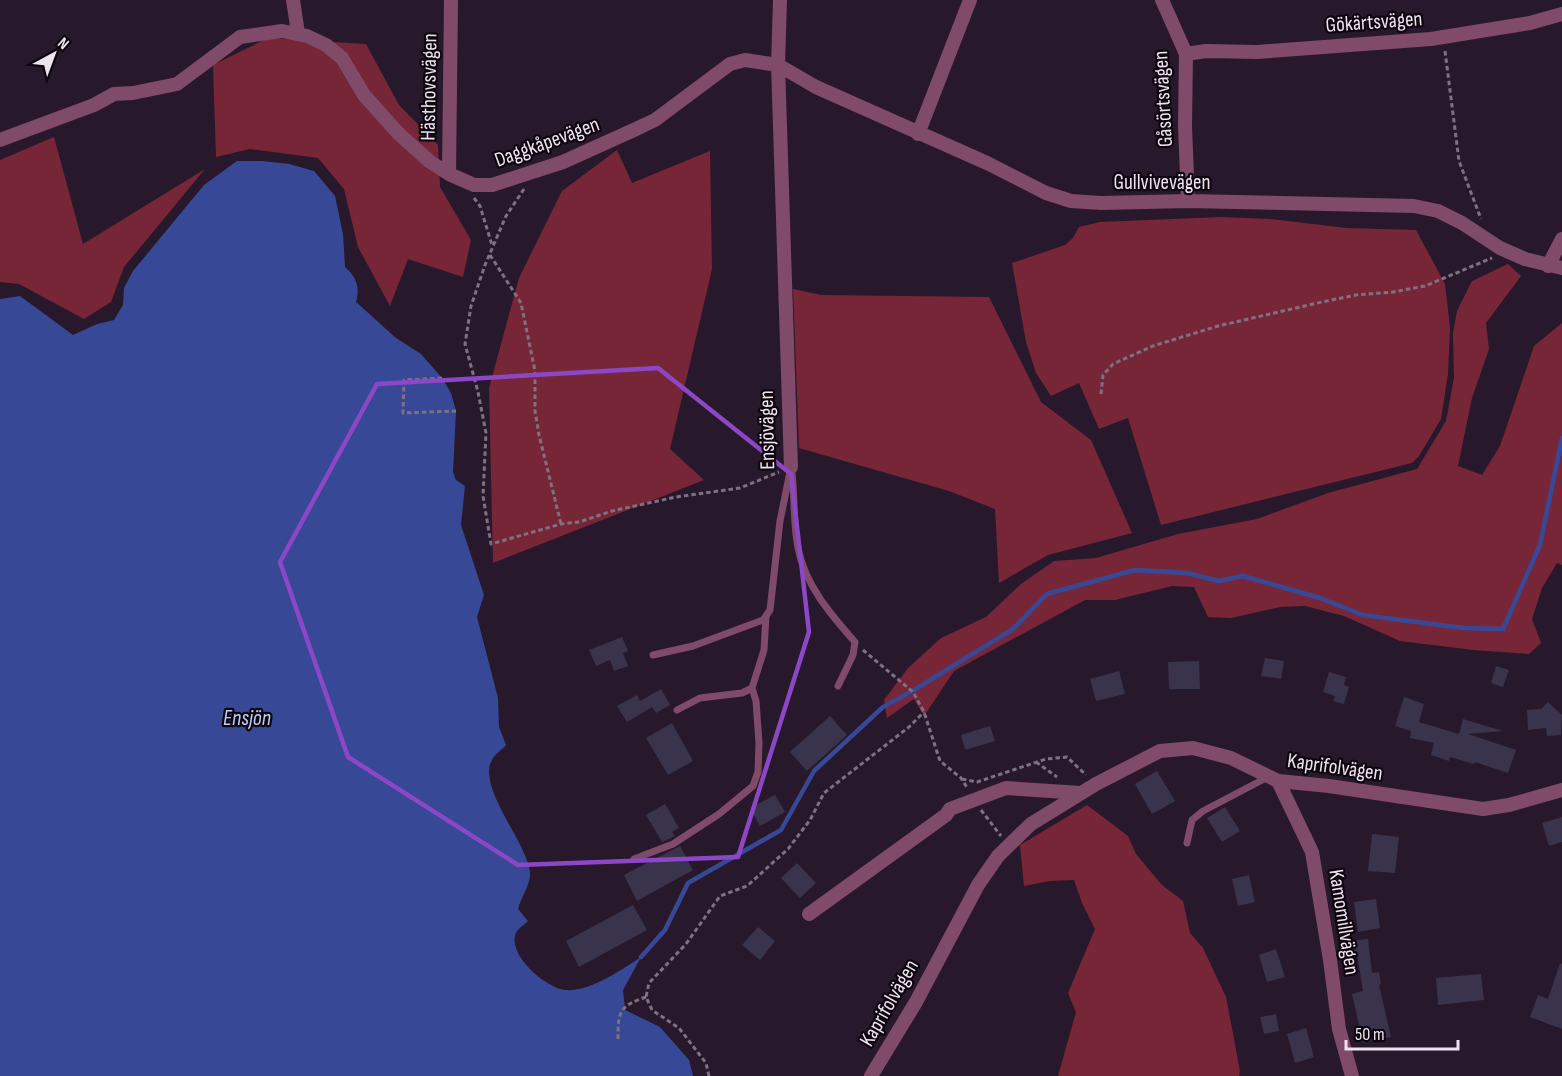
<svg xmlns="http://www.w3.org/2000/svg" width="1562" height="1076" viewBox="0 0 1562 1076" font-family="'Sofia Sans Condensed',sans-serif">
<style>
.green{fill:#772637}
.water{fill:#374996}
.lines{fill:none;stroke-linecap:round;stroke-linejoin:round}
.stream{stroke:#374996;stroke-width:4.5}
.building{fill:#39334c}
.path{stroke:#7f7182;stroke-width:3;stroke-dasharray:4.5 3;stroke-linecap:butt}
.lane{stroke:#804a69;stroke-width:7}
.street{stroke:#804a69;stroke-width:14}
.marked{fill:none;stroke:#8c47c6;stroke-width:4.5;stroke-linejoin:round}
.labels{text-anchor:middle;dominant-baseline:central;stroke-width:4.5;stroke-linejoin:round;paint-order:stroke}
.street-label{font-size:21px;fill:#efe3f1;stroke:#0d060e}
.water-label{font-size:22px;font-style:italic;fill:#bdccf8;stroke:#0d060e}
</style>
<rect width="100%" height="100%" fill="#28182c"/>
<path class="green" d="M268,38L366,44L399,105L438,145L440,187L471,240L463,277L408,259L390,306L358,247L344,189L318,158L250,149L216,157L213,65Z
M54,137L83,244L205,169L124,267L111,302L84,319L19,284L0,282V160Z
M617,150L632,183L710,151L712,269L670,449L704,480L493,563L489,388L519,278L562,191Z
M1221,217L1270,219L1347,228L1416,230L1445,284L1450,327L1448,374L1441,419L1419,456L1412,463L1161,525L1128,418L1099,429L1079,383L1051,396L1036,373L1026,342L1012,263L1065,245L1073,238L1079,227L1100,222Z
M1508,264L1521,276L1486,323L1489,349L1472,398L1458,466L1482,475L1500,446L1534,346L1562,323V565L1557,563L1542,588L1532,619L1541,643L1529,654L1473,650L1400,641L1344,616L1305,606L1280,607L1231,618L1208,617L1194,587L1172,586L1115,600H1085L954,671L924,716L914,699L887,718L884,700L908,668L941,638L986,617L1021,584L1054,561L1096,558L1178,534L1257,519L1328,493L1417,469L1446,421L1454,378L1453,333L1457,311L1472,281Z
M793,289L821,295L989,297L1041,402L1091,440L1132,533L1048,555L999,583L995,509L949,491L799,448Z
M1087,805L1128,836L1136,854L1162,885L1183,901L1190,933L1203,948L1226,997L1240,1071L1239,1076H1058L1076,1012L1068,993L1095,929L1082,903L1074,880L1050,881L1024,886L1020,845Z"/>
<path class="water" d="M237,161H262L289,164L314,171L335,196L343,234L345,267C357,278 360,287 356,302L396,338L421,354L442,378L451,393L456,411L453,472L456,480L465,486L461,525L484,595L477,617L498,698L499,727L506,745C503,749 496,753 493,758C474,786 529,843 530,874C530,886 521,897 518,909L528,921C525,924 520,927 517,931C504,952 545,988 565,990C590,992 621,970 641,957L623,990L625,1010L660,1027L689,1060L693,1076H0V299L20,296L73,335L97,324L114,320L123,305L124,288L133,271L204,185Z"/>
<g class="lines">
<path class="stream" d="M641,957L665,930L688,883L781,830L814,771L883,707L914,690L1013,629L1047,594L1135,570L1187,573L1219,581L1243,576L1320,598L1363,615L1463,628L1503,629L1540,545L1562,438"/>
</g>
<path class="building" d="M622,637L628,651L623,653L628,666L614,671L610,660L596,666L589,650Z
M1265,658L1284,661L1281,679L1261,676Z
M1199,661L1200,689H1169L1168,662Z
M1496,666L1509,670L1503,687L1491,683Z
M1119,671L1125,694L1096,701L1090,679Z
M1329,672L1346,677L1344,685L1349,687L1344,704L1333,701L1335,696L1323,692Z
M661,689L670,705L656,713L652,707L627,722L617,706L637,695L640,701Z
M1404,697L1424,704L1419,722L1459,734L1463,719L1503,731L1468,734L1516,750L1508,773L1475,762L1474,764L1450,757L1449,761L1431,755L1434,743L1410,738L1411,731L1395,726Z
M1548,702L1562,715L1561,735L1547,736L1546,728L1528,730L1527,710L1541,709Z
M830,716L847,735L807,771L790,752Z
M672,723L693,761L668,775L646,738Z
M990,726L995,741L965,750L961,735Z
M1157,771L1175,801L1152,814L1135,784Z
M775,795L785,812L760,826L750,808Z
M665,804L679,828L672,832L675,836L662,842L646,815Z
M1225,807L1240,831L1222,842L1207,818Z
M1562,817V842L1549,846L1542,823Z
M1372,834L1399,837L1395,873L1368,871Z
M680,846L693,870L637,901L624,875Z
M797,863L816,883L800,898L781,878Z
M1249,875L1255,902L1238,906L1232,879Z
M1376,899L1380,928L1358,932L1354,902Z
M633,905L647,930L579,967L566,941Z
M758,927L775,941L760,960L742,945Z
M1368,939L1372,973L1379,972L1381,984L1379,985L1391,1037L1363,1043L1352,994L1363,991L1357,954L1351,955L1349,941Z
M1276,949L1285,977L1267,982L1259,955Z
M1560,963L1562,964V1029L1530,1017L1538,995L1548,999Z
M1481,974L1484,1000L1438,1005L1436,978Z
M1276,1014L1279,1031L1264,1034L1260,1017Z
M1306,1028L1314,1057L1295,1063L1287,1034Z"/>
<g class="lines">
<path class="path" d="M1445,51L1459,161L1481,219
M524,189L506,216L485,265L471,306L465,344L478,392L486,433L483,496L491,544L561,524L579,522L612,511L676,497L740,488L779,472
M474,198L480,206L492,245
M490,255L521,303L535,371V411L539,435L561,524
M442,378L404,380L403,413L456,411
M1101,394L1103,375L1113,364L1153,346L1218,326L1322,302L1356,295L1393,292L1425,286L1492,258
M863,650L913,692L924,712L940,761L961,778L968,789
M1036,762L1057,777
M962,779L977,782L1046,759L1067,757L1086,775
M981,810L1001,836
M618,1039C618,1012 619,1006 646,997
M709,1076L706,1063L679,1028L652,1010L646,997L649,983L686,944L720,896L747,886L788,849L810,820L824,793L909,727L924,712"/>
<path class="lane" d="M792,473C795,498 793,524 798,548C805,585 831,615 855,642L853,655L838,686
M653,655L693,646L763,620L766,616
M677,710L700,698L742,693L752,688
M1187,843L1192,820L1203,811L1268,777
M634,859L673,844L719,814L753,786L758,772L759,743L756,701L752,688L764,650L766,616L770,610L780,521L791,467"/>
<path class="street" d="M293,0L298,33
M780,0L778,65L791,467
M1162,0L1186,54L1185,126L1188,201
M1186,54L1206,51L1257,52L1431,39L1530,23L1562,14
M918,134L970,0
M0,140L94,105L114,94L133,93L177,84L240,37L282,31L307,36L326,45L342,58L364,95L398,133L429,161L449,174L474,185H492L563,162L636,129L655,120L730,64L745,60L778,65L816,87L987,163L1046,193L1071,201L1101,203L1188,201L1414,206L1438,211L1462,223L1500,248L1525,259L1562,268
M449,174L451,0
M1548,266L1562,239
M1278,781L1312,852L1330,960L1339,1029L1352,1076
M809,914L946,815L950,809L1006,788L1081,793
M871,1076L916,1002L978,885L998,856L1031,824L1096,784L1160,751L1193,748L1231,758L1278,781L1329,786L1483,809L1509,805L1562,790"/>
</g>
<path class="marked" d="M658,368L791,474L809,632L738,857L518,865L348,757L280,562L377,384Z"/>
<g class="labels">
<g class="street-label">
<text transform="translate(1374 22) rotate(-4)">Gökärtsvägen</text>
<text transform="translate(429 87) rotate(-89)">Hästhovsvägen</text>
<text transform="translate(1163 99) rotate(-93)">Gåsörtsvägen</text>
<text transform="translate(547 142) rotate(-20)">Daggkåpevägen</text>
<text x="1162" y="182">Gullvivevägen</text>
<text transform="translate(767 430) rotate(-91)">Ensjövägen</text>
<text transform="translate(1335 767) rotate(8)">Kaprifolvägen</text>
<text transform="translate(1344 922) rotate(81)">Kamomillvägen</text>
<text transform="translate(889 1003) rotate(-60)">Kaprifolvägen</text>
</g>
<g class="water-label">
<text x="247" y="718">Ensjön</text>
</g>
</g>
<g transform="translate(54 54) rotate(41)" stroke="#0d060e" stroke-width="4.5" paint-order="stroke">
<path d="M0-4.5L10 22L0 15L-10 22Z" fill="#efe3f1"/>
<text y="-9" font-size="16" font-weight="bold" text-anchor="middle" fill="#efe3f1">N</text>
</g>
<path d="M1346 1040v9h112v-9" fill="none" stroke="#efe3f1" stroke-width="3"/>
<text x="1355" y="1040" font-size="18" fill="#efe3f1" stroke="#0d060e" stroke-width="4.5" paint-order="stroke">50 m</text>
</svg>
